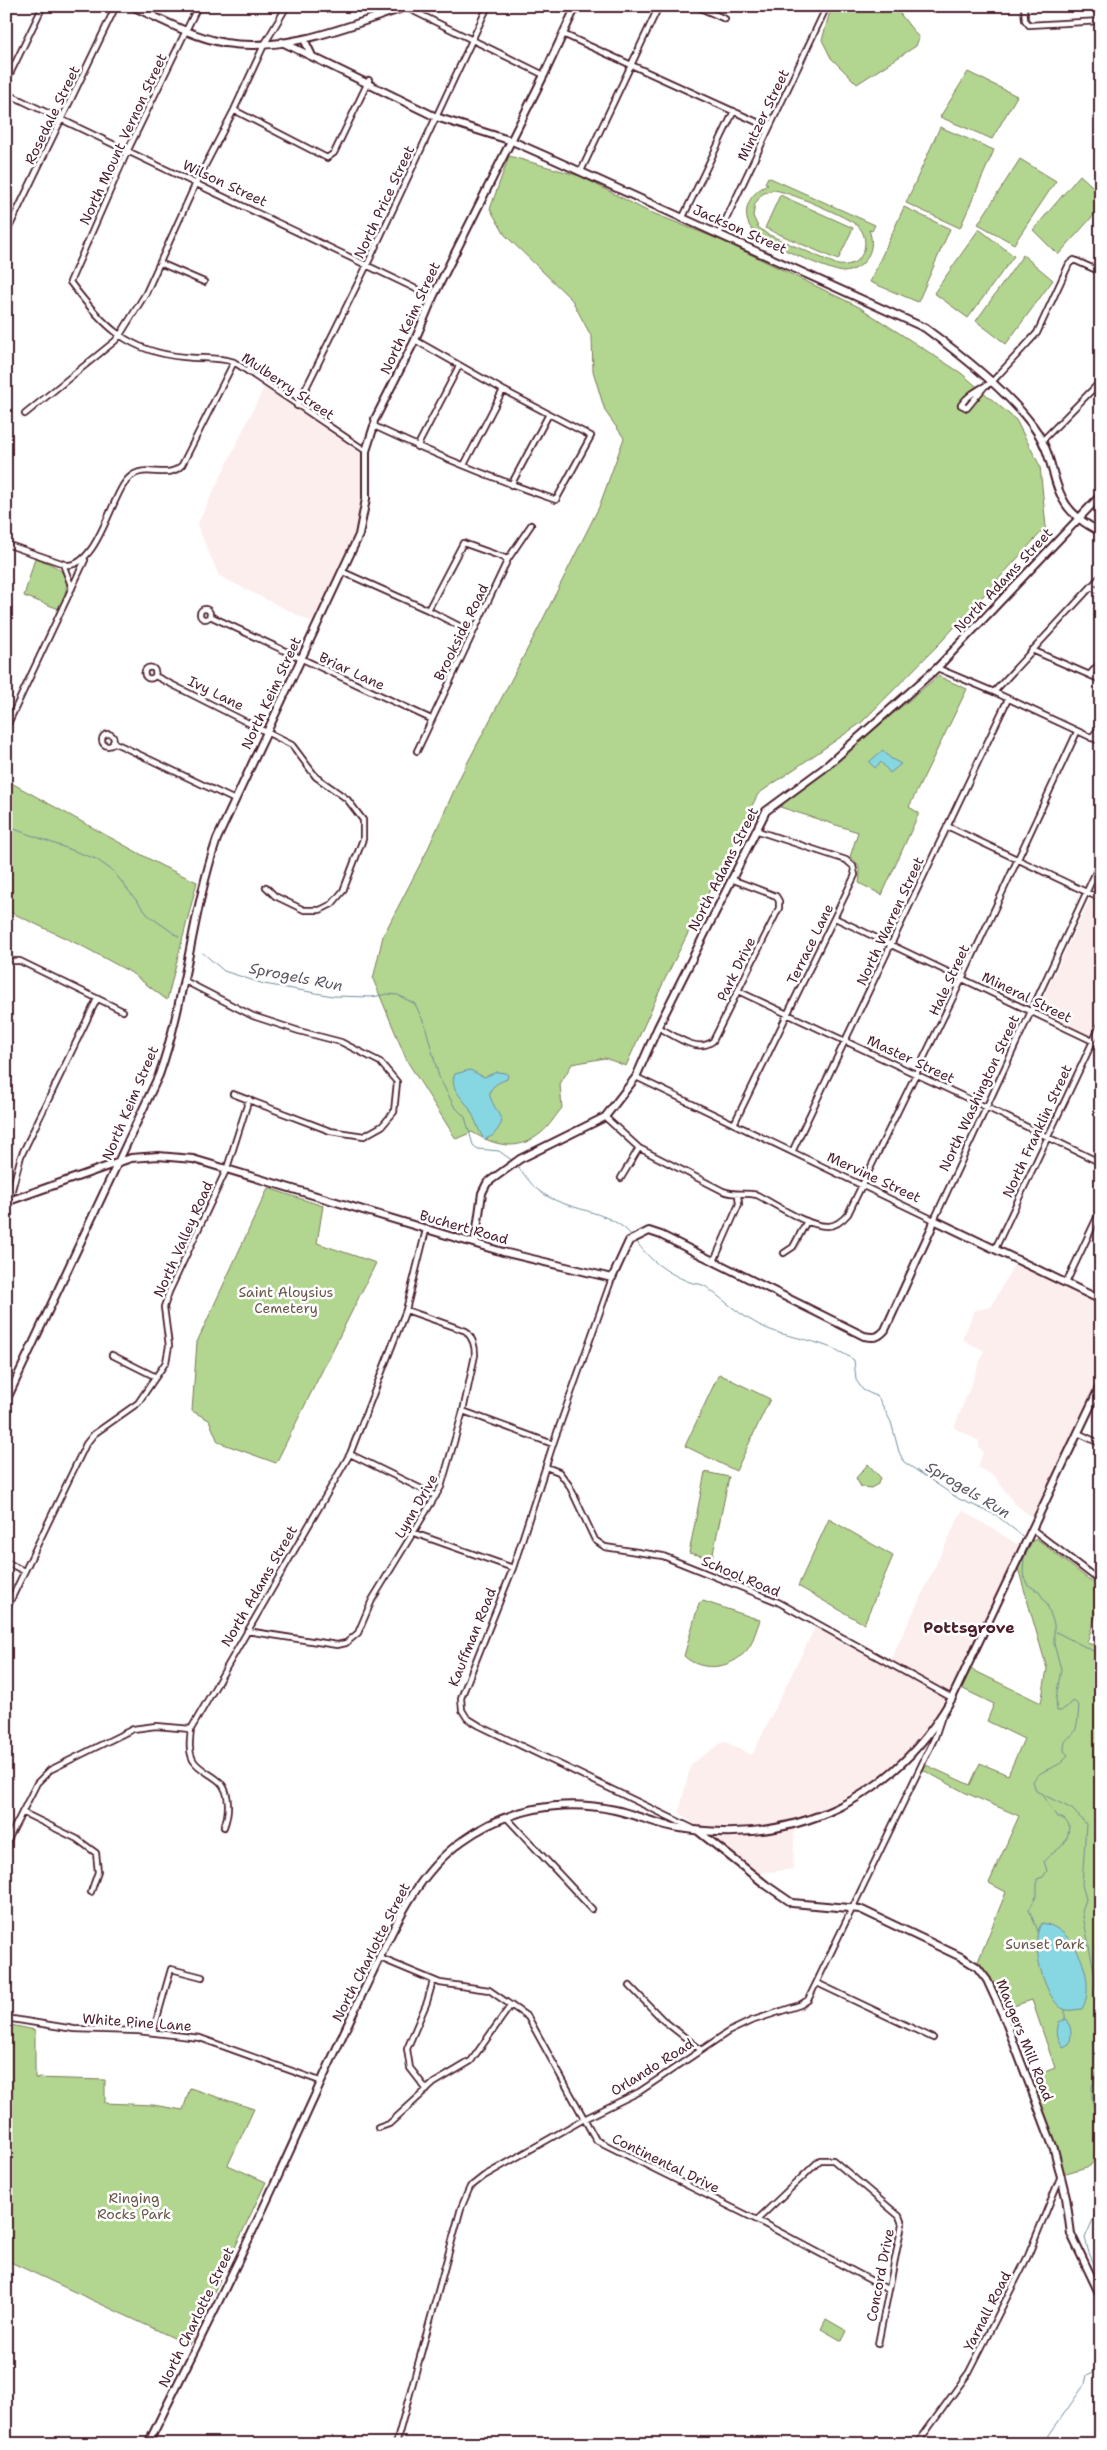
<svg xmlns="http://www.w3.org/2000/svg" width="1107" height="2450" viewBox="0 0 1107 2450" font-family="'Shantell Sans',sans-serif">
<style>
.built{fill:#fdeeee}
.green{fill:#b2d58f;stroke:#7e7a5d;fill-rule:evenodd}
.water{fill:#87d7e3;stroke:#6f8d99}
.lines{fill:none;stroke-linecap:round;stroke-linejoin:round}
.stream{stroke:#6f8d99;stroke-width:1}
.street-casing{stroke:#4a1f2b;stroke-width:8}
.secondary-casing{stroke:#4a1f2b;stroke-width:10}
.street{stroke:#fff;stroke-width:4.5}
.secondary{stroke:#fff;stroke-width:6}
.labels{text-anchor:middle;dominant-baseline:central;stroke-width:5;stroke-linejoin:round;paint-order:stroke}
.street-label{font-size:14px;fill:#4a1f2b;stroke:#fff}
.park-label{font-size:14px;fill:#695649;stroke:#fff}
.water-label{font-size:15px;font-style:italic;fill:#5c5662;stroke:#fff}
.quarter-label{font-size:16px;font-weight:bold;fill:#4a1f2b;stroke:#fff}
</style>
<rect width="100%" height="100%" fill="#fff"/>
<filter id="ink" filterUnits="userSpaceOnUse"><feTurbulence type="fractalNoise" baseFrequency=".02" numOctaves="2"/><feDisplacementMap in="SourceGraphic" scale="10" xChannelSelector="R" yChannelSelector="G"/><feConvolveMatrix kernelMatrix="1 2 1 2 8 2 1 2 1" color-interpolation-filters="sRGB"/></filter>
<g filter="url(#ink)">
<path class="built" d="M264,387L362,454V501L357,529L315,624L219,576L197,525Z
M1090,899L1101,904V1020L1093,1037L1037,1011Z
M1014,1264L1101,1301V1382L1032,1517L1015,1504L995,1477L978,1467L983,1452L979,1447V1441L954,1428L984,1351L962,1339L975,1310L991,1307Z
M962,1510L1019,1545L943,1705L928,1728L893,1767L865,1787L822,1809L795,1820L793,1869L755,1874L679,1812L691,1764L724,1741L752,1755L815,1627L889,1663Z"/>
<path class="green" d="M835,6H894L919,38L916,46L857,84L831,58L822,40L829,15Z
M968,72L1017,96L992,139L940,117Z
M940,127L994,150L960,228L906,203Z
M509,156L580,176L645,210L723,241L859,307L961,373L1016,420L1040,466L1046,527L941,642L861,723L758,794L664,981L626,1066L605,1058L572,1064L560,1084L562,1108C555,1116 549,1127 541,1133C518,1152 495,1146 472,1132L456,1139L407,1061L373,979L383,936L426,853L461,775L539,627L599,507L624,438L605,411L593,371L592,338L572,300L505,235L490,209Z
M1020,159L1056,181L1014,244L978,224Z
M1080,175L1101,194V207L1058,255L1033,230Z
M768,177L875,225L872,231L869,230C872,238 873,247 868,256C864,265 854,271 844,272C831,272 761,241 753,231C739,214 749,192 768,185L765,183ZM772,190C783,189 851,218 859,227C866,235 867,247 861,256C856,264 847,266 838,265L767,234L758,227L753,216L755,204L762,194Z
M780,195L853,228L838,260L765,228Z
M904,207L950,229L918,302L870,282Z
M979,229L1014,256L968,318L934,293Z
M1023,255L1053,280L1006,344L976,321Z
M35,558C67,569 74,578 59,609L24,596Z
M938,676L967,689L909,807L919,813L882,895L859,883C861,872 860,864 850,857L858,832L777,806L808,785Z
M6,780L162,866L197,882L167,1000L130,972L84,947L6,910Z
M268,1188L323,1206L317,1243L376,1263L276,1463L218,1442L209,1420L192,1411L197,1342Z
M719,1374L770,1399L736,1471L685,1446Z
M868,1464L880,1477L878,1484L871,1488L861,1487L856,1478Z
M705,1472L729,1477L712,1558L689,1553Z
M829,1519L893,1556L864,1624L798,1586Z
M1037,1539L1101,1589V1598L1087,1643L1101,1647V2157H1097L1090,2166L1063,2174L1056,2146L1031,2077L1055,2068L1032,2000L1004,2009L993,1983L977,1964L1006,1892L989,1883L1019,1816L966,1793L923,1770L926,1765L970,1785L980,1763L1008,1775L1024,1739L987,1721L994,1704L961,1688L971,1669L1041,1703L1047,1669L1018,1568L1032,1541Z
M703,1601L760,1620C757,1628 754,1638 750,1646C736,1668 703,1674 684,1656L699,1603Z
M6,2024L35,2030V2078L105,2080V2103L153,2105L183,2110L190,2088L254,2109L228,2165L266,2182L189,2345L6,2260Z
M826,2319L847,2331L842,2341L821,2329Z"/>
<path class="water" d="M883,750L890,758L901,764L890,773L881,762L875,768L869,762Z
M470,1070L484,1077L497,1072L505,1073L508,1075L507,1079C476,1091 495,1101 502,1122C497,1130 495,1137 484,1139L482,1136C477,1127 475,1118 470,1110C464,1098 448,1089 455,1074Z
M1042,1923C1075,1927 1098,1982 1082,2009C1077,2009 1071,2011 1066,2010C1045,2005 1028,1938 1042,1923Z
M1066,2019C1072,2028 1072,2034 1069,2044L1063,2047C1057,2037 1056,2033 1059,2022Z"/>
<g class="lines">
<path class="stream" d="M6,826L96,859L113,871L148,915L179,937
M203,953L224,971L264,984L333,996L372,997L388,994L398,995L415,1004L425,1025L439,1077L454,1106L465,1117L473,1145L478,1149L499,1151L513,1161
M517,1166C524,1173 530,1184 538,1190C565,1212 610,1208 632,1236
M636,1241C649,1260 666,1272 687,1281C692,1284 700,1283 705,1286C729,1304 749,1324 779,1333C805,1340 831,1344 854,1360L856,1380L863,1390L878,1397L891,1422L899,1452L904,1462L959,1499L996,1515L1026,1539
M1028,1542L1030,1546L1024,1558L1023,1573L1027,1584L1039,1592L1047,1604L1054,1624V1644L1061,1669L1056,1698L1057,1711H1061L1074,1701L1079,1706C1078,1713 1078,1725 1075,1731C1070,1740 1064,1736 1064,1751L1068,1755C1058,1771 1044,1765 1033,1781L1036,1791L1072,1809L1086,1824L1082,1885L1086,1899L1082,1911L1096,1981L1094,1990L1096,2034L1094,2043L1097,2070L1092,2087V2100L1099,2125L1101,2167
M1056,1632L1101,1655
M1038,1931L1029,1910L1037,1895V1879L1043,1877L1047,1871L1044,1861C1057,1847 1068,1849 1069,1825L1064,1819L1057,1817L1042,1795
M1065,2010V2021
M1101,2201L1085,2238L1089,2253L1101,2278
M1047,2444L1049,2435L1085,2384L1087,2375L1101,2368"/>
<defs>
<path id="street" d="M198,6L127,152L70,282C103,326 128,352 184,357C201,359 218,357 234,362L366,451
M696,6L725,19
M1024,6L1025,20L1029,25L1101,21
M405,7L544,75
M563,34L768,127
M6,82L43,6
M6,93L433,297
M234,110L327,158L334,153L369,80
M581,171L659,6
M683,217L734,111
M6,234L116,6
M719,234L827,6
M160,263L204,282
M985,386L967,408L961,405C967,396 980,388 991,383L1037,333L1069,264L1074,260L1101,272
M297,406L367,265L488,6
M25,414L115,341L120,335L146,293L196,183L234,110L264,45L287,6
M375,419L374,426C433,454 494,479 556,500L591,436L503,390L415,340
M1043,440L1097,385L1101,377
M417,447L459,366
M464,465L503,390
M511,485L549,414
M6,544L67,565C95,567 110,504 124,484C141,458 165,483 182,465L234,362
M63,564L72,588
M343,572L428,610L473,633
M1091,587L1101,592
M200 614a5 5 0 1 1 10 0a5 5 0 1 1-10 0Z
M428,610L463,543L508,559
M210,616L431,719
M1032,650L1101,680
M144.5 673a5.5 5.5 0 1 1 11 0a5.5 5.5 0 1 1-11 0Z
M937,668L994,692L1101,742
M1090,674L1101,662
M155,676L292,745L316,777L347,799L363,820V839L343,891L332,904L320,910H304L275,896L266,887
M994,692L1101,576
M6,728L85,560
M102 740a6 6 0 1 1 12 0a6 6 0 1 1-12 0Z
M1091,738L1101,726
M113,742L235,800
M417,751L508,559L531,525
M947,826L1101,899
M835,918L1101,1045
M6,961H20L123,1011
M183,980L253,1016L299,1031L341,1042L380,1062L397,1082L394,1112L382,1126L364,1136L330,1131L233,1094
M738,991L986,1107L1101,1163
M658,1027C674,1035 697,1054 713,1041L779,908V901L776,896L731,879
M636,1077L934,1220L1101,861
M605,1117L639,1148L723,1191C735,1196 745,1192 757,1195C775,1204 808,1227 828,1226C837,1226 843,1220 848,1214L962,979L1077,732
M734,1124L855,875L853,866L846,860L755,830
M792,1152L1008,699
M621,1178L639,1148
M9,1201L21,1156L97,999
M995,1249L1101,1024
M784,1253L793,1247L807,1221
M714,1261L739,1204L738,1195
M612,1278L553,1444L513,1568L461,1698L462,1710L467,1718L480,1726L692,1828
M1066,1283L1101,1209
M112,1355L156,1377
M463,1411L553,1444
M1078,1433L1101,1444
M350,1454L436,1496
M546,1467L559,1472L569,1485L595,1540L605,1547L663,1556L778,1602L952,1698
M1032,1529L1101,1582
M414,1533L513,1568
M6,1562L24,1571
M6,1610L86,1444L94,1434L138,1403L166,1362L169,1346L164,1307L169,1292L227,1168L249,1099
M247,1631L337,1645L346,1643L358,1633L372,1600L441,1487L463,1411L475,1355C475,1345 473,1339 466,1331L406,1310
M191,1729C190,1739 188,1750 193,1760C199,1770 212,1774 220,1782C231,1793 229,1814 224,1827
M22,1812L77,1839L96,1853L98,1872L91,1892
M506,1817L592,1909
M6,1844L37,1783L50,1770L133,1729L156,1726L191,1729L350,1454L406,1310L426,1230
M380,1958L440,1983L489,1990L528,2017L596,2140L757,2220L889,2290
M817,1983L933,2038
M630,1986L663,2020L701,2050
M6,2018L74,2029L138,2031L200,2038L320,2081
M153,2032L171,1969L202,1977
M427,2090L410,2068L407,2049L427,2002L433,1981
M378,2128L389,2124L434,2083L471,2061L511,2005
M757,2220L820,2160H833L899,2216L902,2224L878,2344
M396,2444L461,2208L470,2187L484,2176L584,2119L639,2092L728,2032L751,2021L800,2005L808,2000L935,1737L942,1716
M917,2444L969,2372L1028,2256L1060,2178"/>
<path id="secondary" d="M132,6C162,20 193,37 225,43C288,53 350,25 409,6
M304,39L312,56
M282,42L436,117L512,141L546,156L925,328C959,353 1009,393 1033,426C1064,468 1042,504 1101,532
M375,419L415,340L433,297L544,75L576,6
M6,1202L131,1158L158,1156L193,1159L503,1252L612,1278L629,1241L649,1231L661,1235L864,1336C874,1338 878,1338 885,1330L932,1227L934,1220L1101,1300
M475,1243L482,1193L487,1183L520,1159L605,1117L636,1077L658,1027L766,811L823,769L937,668L1101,495
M6,1401L159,1075C186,999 191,916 217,839L359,535L366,499V451L374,426
M698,1831L766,1885L792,1903L860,1909L961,1957L977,1967L987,1980L1004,2017L1054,2149L1066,2197L1071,2234L1101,2297
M148,2444C188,2362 230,2281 268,2198C300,2129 331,2059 364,1990C390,1937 412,1877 462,1841C506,1809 561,1798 615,1810C637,1815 658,1825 680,1828C795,1847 895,1798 952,1698L1101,1384"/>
</defs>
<use href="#street" class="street-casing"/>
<use href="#secondary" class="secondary-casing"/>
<use href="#street" class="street"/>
<use href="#secondary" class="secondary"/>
</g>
</g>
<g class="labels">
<g class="street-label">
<text transform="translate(52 115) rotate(-64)">Rosedale Street</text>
<text transform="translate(763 115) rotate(-64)">Mintzer Street</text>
<text transform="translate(123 139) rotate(-65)">North Mount Vernon Street</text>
<text transform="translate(225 183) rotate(25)">Wilson Street</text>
<text transform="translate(384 202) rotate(-65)">North Price Street</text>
<text transform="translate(740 229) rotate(24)">Jackson Street</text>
<text transform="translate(410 318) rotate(-65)">North Keim Street</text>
<text transform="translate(288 386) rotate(34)">Mulberry Street</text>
<text transform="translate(1003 580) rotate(-47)">North Adams Street</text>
<text transform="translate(461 632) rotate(-64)">Brookside Road</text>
<text transform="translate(352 671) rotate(25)">Briar Lane</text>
<text transform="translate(216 693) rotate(26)">Ivy Lane</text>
<text transform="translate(271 693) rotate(-65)">North Keim Street</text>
<text transform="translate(723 869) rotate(-63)">North Adams Street</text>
<text transform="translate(890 921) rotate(-65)">North Warren Street</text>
<text transform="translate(810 944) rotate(-64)">Terrace Lane</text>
<text transform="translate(736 969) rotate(-64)">Park Drive</text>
<text transform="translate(949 980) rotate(-65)">Hale Street</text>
<text transform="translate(1027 997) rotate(26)">Mineral Street</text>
<text transform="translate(911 1059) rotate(25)">Master Street</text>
<text transform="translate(979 1093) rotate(-65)">North Washington Street</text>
<text transform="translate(130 1103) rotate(-67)">North Keim Street</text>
<text transform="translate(1037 1131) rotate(-65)">North Franklin Street</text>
<text transform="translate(874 1177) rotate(25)">Mervine Street</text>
<text transform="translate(464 1227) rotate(16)">Buchert Road</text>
<text transform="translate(183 1239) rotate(-66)">North Valley Road</text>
<text transform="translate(416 1506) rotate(-60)">Lynn Drive</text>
<text transform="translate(741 1576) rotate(23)">School Road</text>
<text transform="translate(259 1586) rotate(-60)">North Adams Street</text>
<text transform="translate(472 1637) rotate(-68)">Kauffman Road</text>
<text transform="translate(371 1952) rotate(-63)">North Charlotte Street</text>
<text transform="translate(137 2022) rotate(4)">White Pine Lane</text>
<text transform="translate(1025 2040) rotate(68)">Maugers Mill Road</text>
<text transform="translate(652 2067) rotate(-32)">Orlando Road</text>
<text transform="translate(666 2163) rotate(26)">Continental Drive</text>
<text transform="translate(880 2275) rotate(-79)">Concord Drive</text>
<text transform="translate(987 2311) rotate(-63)">Yarnall Road</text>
<text transform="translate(196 2317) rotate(-64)">North Charlotte Street</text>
</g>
<g class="park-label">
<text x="286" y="1292">Saint Aloysius<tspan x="286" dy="16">Cemetery</tspan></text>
<text x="1045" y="1944">Sunset Park</text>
<text x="134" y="2198">Ringing<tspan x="134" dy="16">Rocks Park</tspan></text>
</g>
<g class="water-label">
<text transform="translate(296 977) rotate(11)">Sprogels Run</text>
<text transform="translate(968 1490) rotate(31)">Sprogels Run</text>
</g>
<g class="quarter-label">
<text x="969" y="1627">Pottsgrove</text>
</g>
</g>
<rect width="1107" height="2450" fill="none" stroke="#fff" stroke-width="25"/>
<rect x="12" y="12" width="1082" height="2425" fill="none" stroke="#4a1f2b" stroke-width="2" filter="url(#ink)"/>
</svg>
